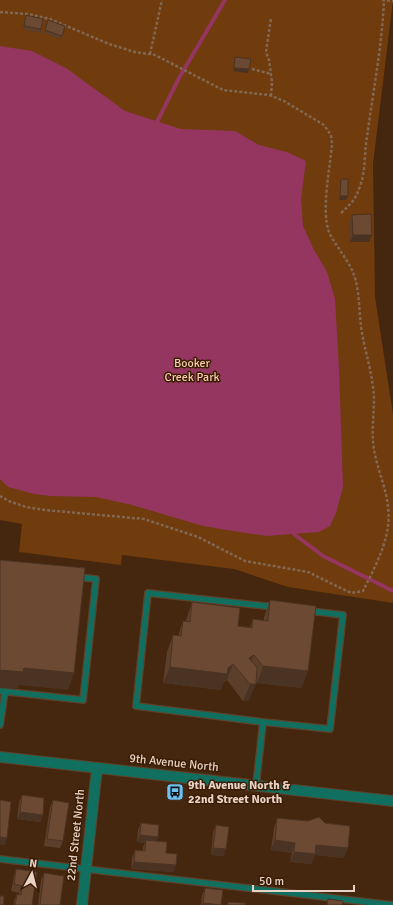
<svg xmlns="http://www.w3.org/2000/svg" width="393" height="905" viewBox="0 0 393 905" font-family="Signika,sans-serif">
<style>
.green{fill:#703b0d}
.water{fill:#94365f}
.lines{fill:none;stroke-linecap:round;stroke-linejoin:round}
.stream{stroke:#94365f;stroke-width:4}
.service-casing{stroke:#5f422b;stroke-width:8}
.tertiary-casing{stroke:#5f422b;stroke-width:12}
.path{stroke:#826753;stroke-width:2.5;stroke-dasharray:3 2;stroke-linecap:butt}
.service{stroke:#106f5e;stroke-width:5.5}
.tertiary{stroke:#106f5e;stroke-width:10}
.wall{fill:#5c3f2b}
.shaded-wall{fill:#4b3323}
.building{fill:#6b4932;stroke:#4b3323}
.labels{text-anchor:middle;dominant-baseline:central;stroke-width:3;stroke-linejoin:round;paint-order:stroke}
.park-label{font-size:12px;fill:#f8ccad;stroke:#3a1c04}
.street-label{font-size:12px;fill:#e8d3c6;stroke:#3a1c04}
.poi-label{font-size:12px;font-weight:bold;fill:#e8d3c6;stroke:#3a1c04;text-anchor:start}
</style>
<rect width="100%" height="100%" fill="#45260e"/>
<path class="green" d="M0,0H393L373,164L375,297L393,414V603L288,587L234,569L122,555L121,565L19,552L22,524L0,520Z"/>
<path class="water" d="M0,46L32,51L66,68L125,111L181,129L235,131L259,145L287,152L306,161L301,199L303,226L313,248L327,272L335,299L339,368L343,487L336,513L330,526L319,532L267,536L233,531L203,526L132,505L96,497L50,496L34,494L8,487L0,479Z"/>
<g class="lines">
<path class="stream" d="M157,122L179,78L225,0
M294,534L323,556L393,591"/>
<defs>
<path id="service" d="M0,691L83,700L96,579L78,577
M263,722L136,706L148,593L275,607
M0,725L5,691
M256,786L263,722L330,729L343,615L310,611
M0,859L393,905"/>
<path id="tertiary" d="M0,757L393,801
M82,905L97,768"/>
</defs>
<use href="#service" class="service-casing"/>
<use href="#tertiary" class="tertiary-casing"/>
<path class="path" d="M382,0L393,1
M0,12L28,14L50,19L109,44L135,52L155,55L223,90L269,95L284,101L324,125L331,135L332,145C330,168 321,210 329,232C337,249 352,263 356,282C360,299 359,316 362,333C366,355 373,376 374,398C374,412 372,427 373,441C375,470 392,494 388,526C385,549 373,571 363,591L351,593L308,572L245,561L198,537L144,519L45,510L26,507L9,501L0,496
M150,54L162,0
M252,69L271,74
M271,96L272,82L269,60L266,52L271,18
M341,213C351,204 356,199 360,186C366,171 364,153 367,137C373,92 382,46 384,0"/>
<use href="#service" class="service"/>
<use href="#tertiary" class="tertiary"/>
</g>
<path class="wall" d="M26,15L41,29L40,33L23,29Z
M48,20L65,26L60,39L44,33Z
M235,57L248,73L233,71L234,61Z
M341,179L346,200H339L340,183Z
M352,215L372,235L369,242H350L349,222Z
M270,600L302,688L257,683L256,682L249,700L243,701L227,680L223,683L221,690L163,683L167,652L173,635L178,636L183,621H186L192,602L238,626L250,627L253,619L264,621V617Z
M22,795L43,815L40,822L17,819L19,802Z
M53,800L63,841L60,848L44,846L50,807Z
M277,818L344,858L315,855L311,864L290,862L292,853L271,850L274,828Z
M141,823L157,841L176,865L173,872L131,869L132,858L135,850L143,851V847L145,843L137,842L138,830Z
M216,825L224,856L211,855L213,832Z
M16,869L32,905H14V901L17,894H19V893L11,891L14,876Z
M44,873L60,905H38L41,880Z
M205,888L221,905H201L202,895Z"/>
<path class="shaded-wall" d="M234,68L249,69L248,73L233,71Z
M340,196H348L346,200H339Z
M353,235H372L369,242H350Z
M254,655L248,672L249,658Z
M233,664L227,680L223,683L221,690L163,683L170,667L228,668Z
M263,666L308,671L302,688L257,683Z
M24,668L74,673L68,690L19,685L17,689L0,688V670Z
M250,684H256L249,700L243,701Z
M20,812L43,815L40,822L17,819Z
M140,835L158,837L156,844L146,840L145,843L137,842Z
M0,837L7,838L5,845H0Z
M275,840L295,843L292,853L271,850Z
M316,845L348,848L344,858L315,855L311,864L290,862L294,852Z
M213,848L226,849L224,856L211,855Z
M134,862L176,865L173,872L131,869Z
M203,903L220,905H202Z"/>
<path class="building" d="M26,15L43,19L41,29L24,26Z
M48,20L65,26L62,36L45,30Z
M235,57L251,59L249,69L234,68Z
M341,179H348V196H340Z
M371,214L372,235H353L352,215Z
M0,560L85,568L74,673L24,668L23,672L0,670Z
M270,600L316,606L308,671L263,666L254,655L249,658L257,668L256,684H250L233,664L228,668L227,674L170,667L173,635L181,636L183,621L190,622L192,602L240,608L238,626L252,628L253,619L268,621Z
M22,795L44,798L43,815L20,812Z
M0,800L11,802L7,838L0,837Z
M53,800L69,803L63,841L47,839Z
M319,817L325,823L350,826L348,848L316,845L315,854L294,852L295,843L275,840L277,818L308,821Z
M141,823L159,825L158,837L140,835Z
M216,825L229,827L226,849L213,848Z
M146,840L167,842L166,853L177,854L176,865L134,862L135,850L145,851Z
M16,869L37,872L32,905H15L17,894L21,895L22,886L14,884Z
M44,873L64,876L60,905H40Z
M205,888L223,890L221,905L203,903Z
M0,896H4L3,905H0Z
M328,899L343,901L342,905H327Z
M228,902L245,903V905H228Z"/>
<defs>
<symbol id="bus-square" viewBox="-11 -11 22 22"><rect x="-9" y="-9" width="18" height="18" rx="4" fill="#6ec2f3" stroke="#3a1c04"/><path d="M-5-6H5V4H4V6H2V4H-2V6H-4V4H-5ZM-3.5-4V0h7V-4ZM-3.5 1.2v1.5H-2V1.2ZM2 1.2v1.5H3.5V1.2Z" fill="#111"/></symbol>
</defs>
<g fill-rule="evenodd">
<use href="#bus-square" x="165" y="782" width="20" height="20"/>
</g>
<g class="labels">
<g class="park-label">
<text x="192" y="363">Booker<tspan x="192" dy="14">Creek Park</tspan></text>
</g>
<g class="street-label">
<text transform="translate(174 763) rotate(6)">9th Avenue North</text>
<text transform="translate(76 835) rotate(-84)">22nd Street North</text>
</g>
<g class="poi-label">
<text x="188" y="785">9th Avenue North &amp;<tspan x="188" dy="14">22nd Street North</tspan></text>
</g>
</g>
<g transform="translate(32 873) rotate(7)" stroke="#3a1c04" stroke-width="3" paint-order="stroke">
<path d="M0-3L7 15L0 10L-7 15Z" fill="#e8d3c6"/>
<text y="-6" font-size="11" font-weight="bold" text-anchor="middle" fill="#e8d3c6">N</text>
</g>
<path d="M253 885v6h101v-6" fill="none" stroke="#e8d3c6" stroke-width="2"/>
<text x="259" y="885" font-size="12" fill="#e8d3c6" stroke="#3a1c04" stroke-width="3" paint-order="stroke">50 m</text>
</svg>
